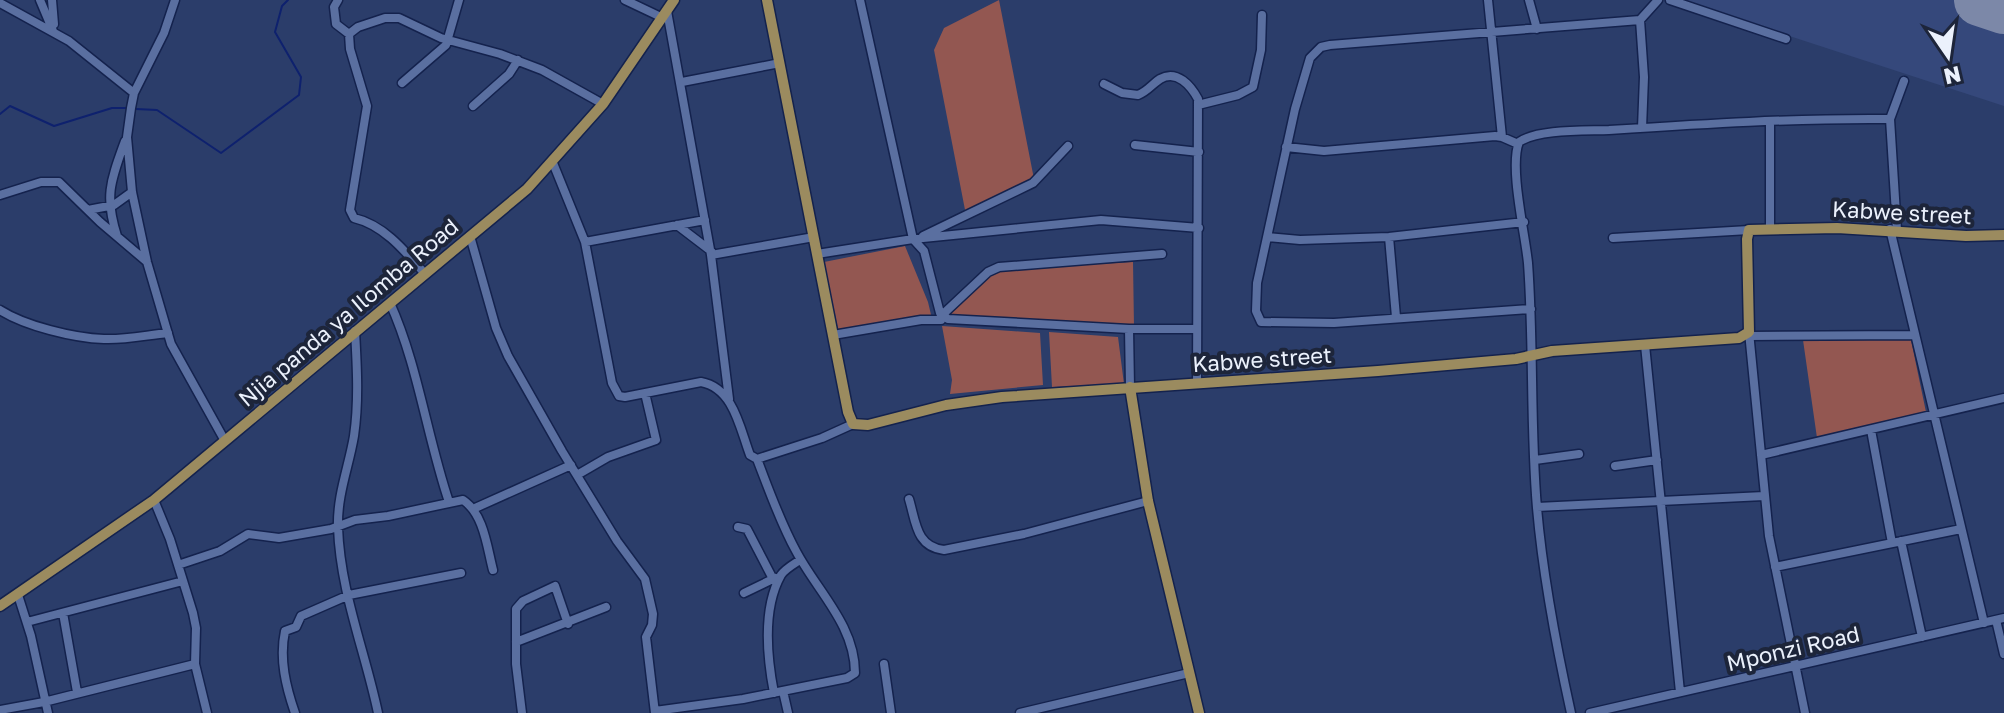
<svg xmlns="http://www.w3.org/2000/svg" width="2004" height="713" viewBox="0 0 2004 713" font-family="'Golos Text',sans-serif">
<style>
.built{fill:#35487b}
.grass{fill:#935751}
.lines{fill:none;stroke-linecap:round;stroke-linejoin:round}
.stream{stroke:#0e216e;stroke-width:2}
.runway{stroke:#7c88a8;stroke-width:52}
.minor-casing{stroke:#14224d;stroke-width:11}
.major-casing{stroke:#14224d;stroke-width:13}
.minor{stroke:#5a6fa0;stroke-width:8}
.major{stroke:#9b8b5f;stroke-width:10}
.labels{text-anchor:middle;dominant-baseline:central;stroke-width:8;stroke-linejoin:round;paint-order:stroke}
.street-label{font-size:22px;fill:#ebf1fc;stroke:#1d253a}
</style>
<rect width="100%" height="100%" fill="#2b3d6a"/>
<path class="built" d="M1679,0H2004V106Z"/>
<path class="grass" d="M999,0L1034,179L966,215L934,50L944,28Z
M905,246L928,302L932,319L840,339L824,262Z
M1133,262L1134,327L946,315L990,270Z
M942,326L1040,333L1043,385L950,394L952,380Z
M1049,332L1118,337L1124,384L1052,387Z
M1803,340H1911L1926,412L1817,438Z"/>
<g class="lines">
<path class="stream" d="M136,109L157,110L221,153L299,95L301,77L275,32L282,6L288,0
M0,114L10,106L54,126L112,108H129"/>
<path class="runway" d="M1980,0L2004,8"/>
<defs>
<path id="minor" d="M40,0L53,31
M52,0L54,24
M175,0L164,33L134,93L131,108L127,137L132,192L147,262L171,344L225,441
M338,0L334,7L336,24L349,34L358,27L385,18H399L441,38L500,54L542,70L603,104
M625,0L663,18
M860,0L913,239L1101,220L1199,228
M1488,0L1502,137
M1529,0L1537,29
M1670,0L1786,39
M0,3L69,41L134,93
M667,11L711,255L729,399
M349,34L350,49L367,106L350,210L354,218C384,225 405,251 425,274
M682,82L780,63
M402,83L446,45L459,0
M1104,84L1122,93L1138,95C1148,91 1152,84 1160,79C1177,69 1191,86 1198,99L1197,384
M1198,105L1238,95L1253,87L1261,50L1262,15
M473,106L509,74L518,60
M1770,121V229
M1642,128L1644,77L1640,20L1658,0
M1135,145L1199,152
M1286,147L1324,151L1495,136L1502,137L1518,144
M553,163L585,242L612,383L619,396L625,397L701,382C734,388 740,429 750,455L757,459L822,438L853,424
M0,195L41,182H59L100,222L146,261
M88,210L114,205L132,192
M677,225L711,251
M1890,229L1984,623
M1897,230L1890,119L1904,81
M117,236C104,196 111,180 125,141
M470,236L496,328L508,356L562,451L617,541L645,579L653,614L652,625L646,637L655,713
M923,236L1033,183L1068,146
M1268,237L1300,240L1389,237L1524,222
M1389,237L1396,317
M1613,238L1749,230
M585,242L705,220
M817,254L913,239L924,251L940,313L948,319L1129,329H1197
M711,255L814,237
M390,303C418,365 427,437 449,502
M1531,309L1334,323L1261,322L1256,311L1257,283L1295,109L1310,58L1321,47L1330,45L1640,20
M0,310C25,326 74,338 104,339C125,340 147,335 168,333
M941,316L988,272L999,267L1162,254
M1129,329L1130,387
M355,331C357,366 359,402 354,436C349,466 337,495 338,527C340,591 365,651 378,713
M1749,332L1769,536L1805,713
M833,335L921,320H941
M1750,336L1915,335
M1645,345L1680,692
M1871,430L1892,543
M1761,455L2004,398
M1535,460L1579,454
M1615,466L1657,460
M577,475L608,457L656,440L645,393
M909,499C916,522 916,547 944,550L1024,534L1148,501
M154,500L170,539L193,613L196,628L195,664L207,713
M1537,507L1764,496
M473,509L571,465
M738,527L747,529L773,579
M1901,541L1922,637
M178,565L220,551L248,534L279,538L331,529L355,520L388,516L463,500C484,514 487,547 493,570
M1775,567L1961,529
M744,593L775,578
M18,595L31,636L48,713
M63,613L77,692
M1996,620L2004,654
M27,622L183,581
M516,642L606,607
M884,664L891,713
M783,691L788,713
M774,693C767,657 762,609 781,575C785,569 794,564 800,560
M0,710L44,702L195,664
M655,711L743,699L847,678L855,673C855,625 817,591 796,551C780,522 769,490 757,459
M295,713C286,687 279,659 285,631L296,627L301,616L349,595L461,573
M522,713L516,664V609L523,601L555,586L568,624
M1020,713L1189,673
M1571,713C1556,645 1543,577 1537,508C1530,427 1534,345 1528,263C1525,233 1509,167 1519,142C1538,129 1585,131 1609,130C1702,124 1796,118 1890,119
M1590,713L2004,618"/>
<path id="major" d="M767,0L848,412L853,424L868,425L946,405L1002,397L1378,371L1516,359L1552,351L1739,338L1749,332L1747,239L1749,230L1837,228L1966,236L2004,235
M1130,387L1148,501L1199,713
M0,606L154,500L527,189L603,104L674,0"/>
</defs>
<use href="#minor" class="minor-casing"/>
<use href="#major" class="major-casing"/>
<use href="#minor" class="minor"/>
<use href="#major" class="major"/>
</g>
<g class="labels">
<g class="street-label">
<text transform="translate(1902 212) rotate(3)">Kabwe street</text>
<text transform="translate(348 312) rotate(-40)">Njia panda ya Ilomba Road</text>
<text transform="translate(1262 359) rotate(-4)">Kabwe street</text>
<text transform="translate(1793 648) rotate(-13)">Mponzi Road</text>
</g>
</g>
<g transform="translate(1948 56) rotate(167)" stroke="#1d253a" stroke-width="6" paint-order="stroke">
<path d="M0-6L14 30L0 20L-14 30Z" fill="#ebf1fc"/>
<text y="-12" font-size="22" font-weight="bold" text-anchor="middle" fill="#ebf1fc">N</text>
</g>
</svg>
